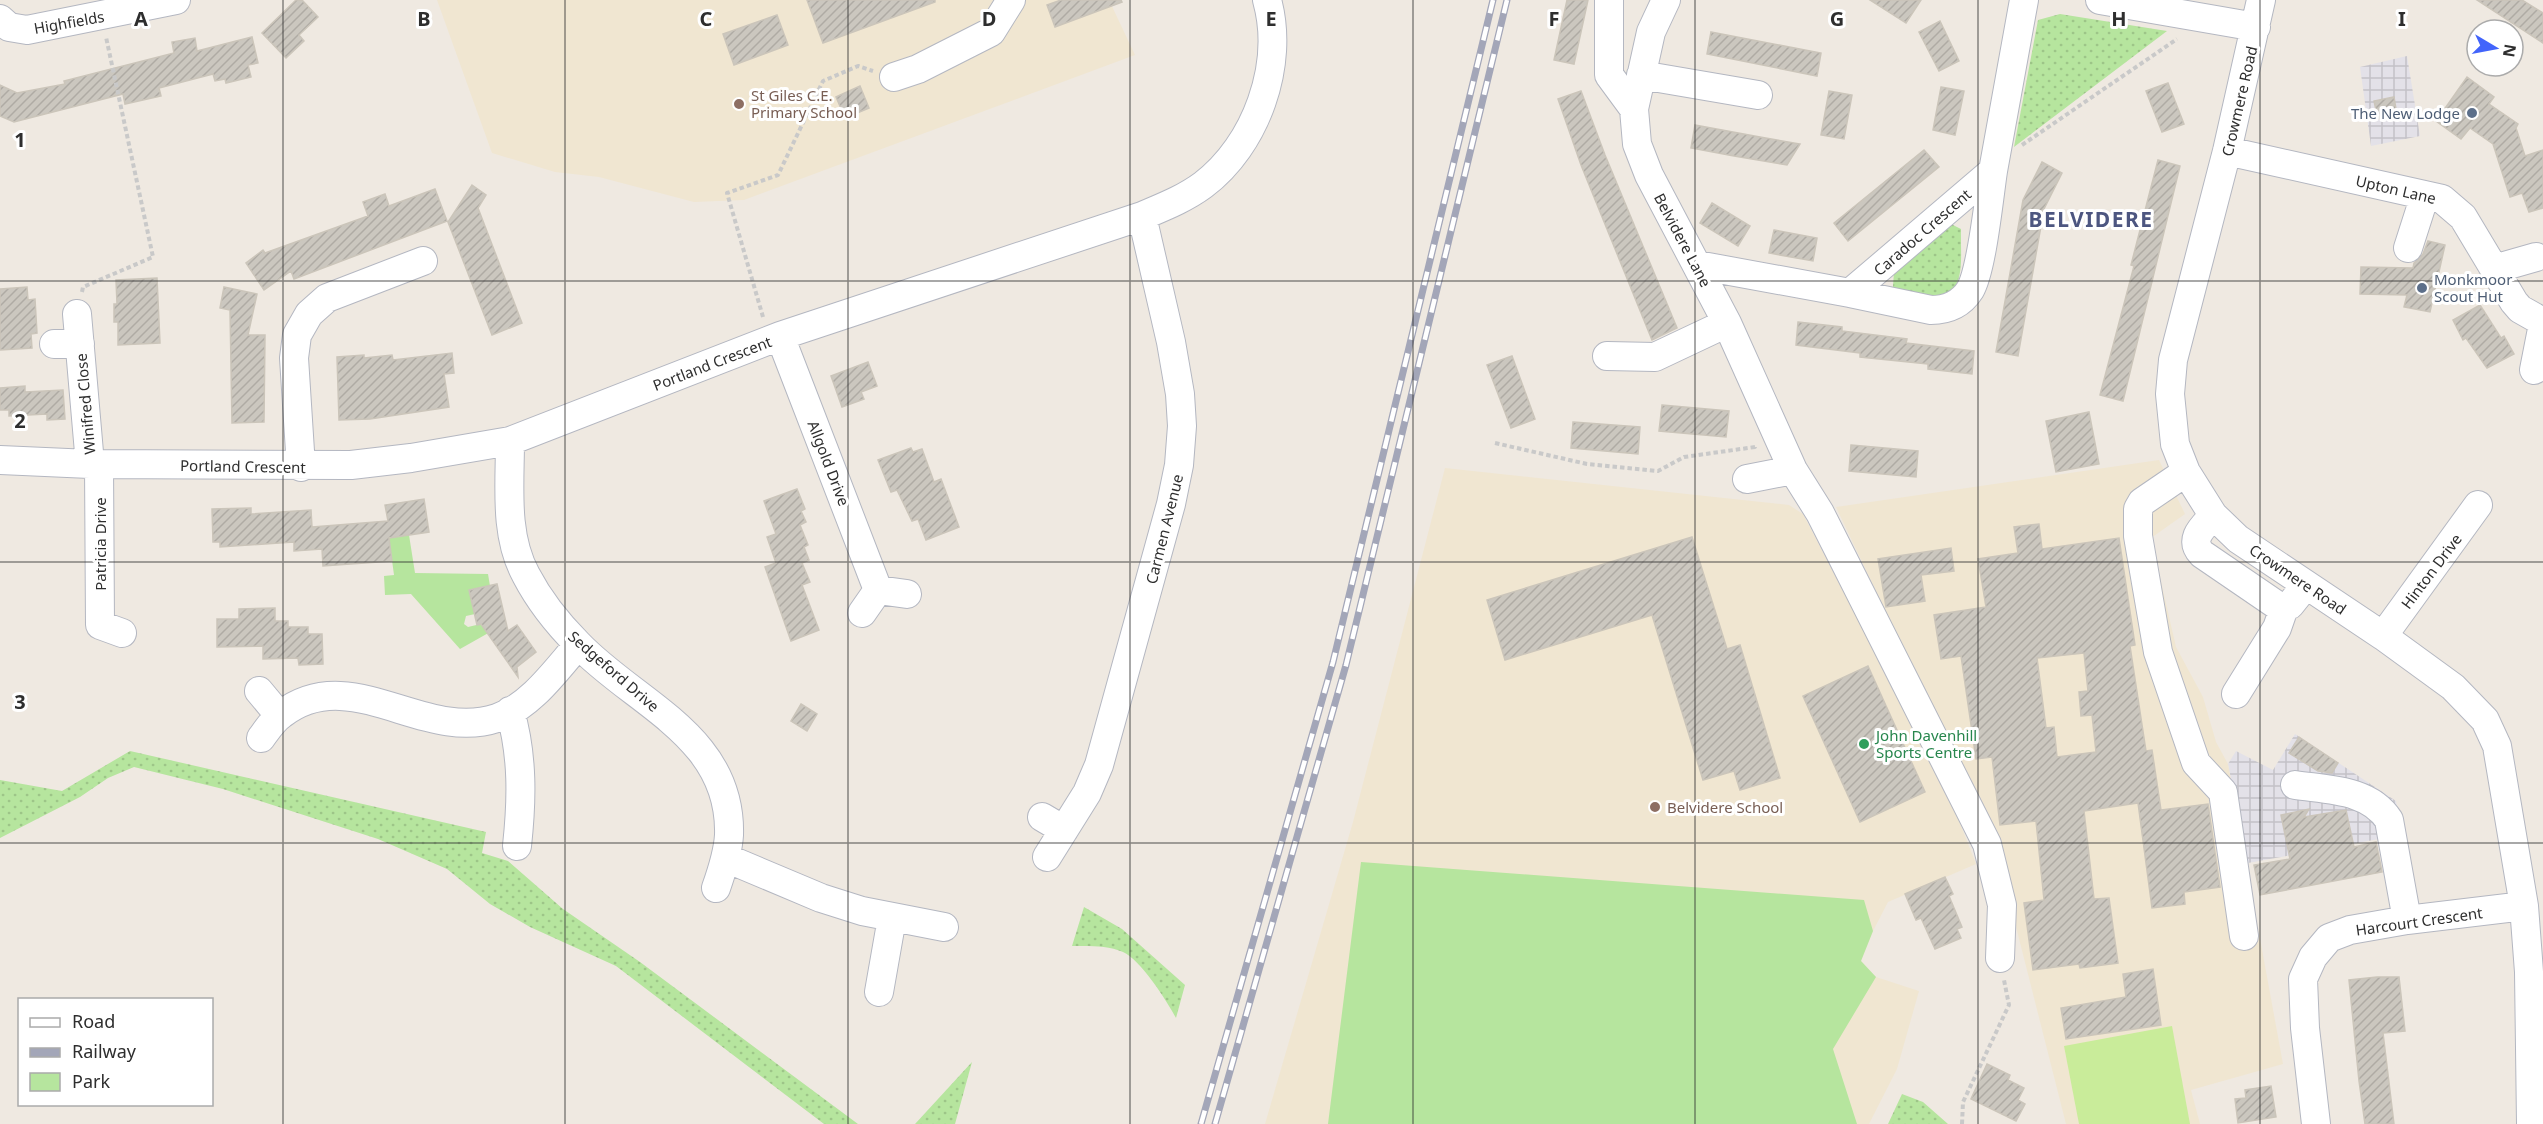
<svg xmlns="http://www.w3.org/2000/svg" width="2543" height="1124" viewBox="0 0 2543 1124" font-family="'Noto Sans',sans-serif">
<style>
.industrial{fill:url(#industrial-grid)}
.education{fill:#f0e6d1}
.grass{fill:url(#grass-dots)}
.park{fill:#b6e59e}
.pitch{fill:#c9ec9a}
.building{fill:url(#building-hatch);stroke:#cbc5ba;stroke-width:1.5;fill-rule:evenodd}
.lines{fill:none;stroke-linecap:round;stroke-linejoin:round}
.minor-casing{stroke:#b4b7c1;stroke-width:30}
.path{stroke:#c9c9c9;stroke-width:4;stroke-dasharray:4.5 3;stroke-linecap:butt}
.minor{stroke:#fff;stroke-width:28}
.rail-casing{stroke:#a3a6b8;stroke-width:7}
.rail{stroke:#fff;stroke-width:4.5;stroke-dasharray:14;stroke-linecap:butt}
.grid{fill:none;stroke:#2e2e2e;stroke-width:1.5;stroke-opacity:0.55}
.education-dot{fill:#8d6e63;stroke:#fff;stroke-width:2}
.service-dot{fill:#5c6f8a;stroke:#fff;stroke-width:2}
.leisure-dot{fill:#2e9e5b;stroke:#fff;stroke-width:2}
.labels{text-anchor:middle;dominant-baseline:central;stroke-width:6;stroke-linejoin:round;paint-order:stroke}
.street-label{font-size:15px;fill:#2e2e2e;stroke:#fff}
.education-label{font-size:15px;fill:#785e54;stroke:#fff;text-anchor:start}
.service-label{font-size:15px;fill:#4e5e75;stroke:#fff;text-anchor:end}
.leisure-label{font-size:15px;fill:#27864d;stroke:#fff;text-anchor:start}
.district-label{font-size:21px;font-weight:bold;letter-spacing:1.5px;fill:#4d5680;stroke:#fff}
.grid-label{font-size:20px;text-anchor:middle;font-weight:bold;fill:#2e2e2e;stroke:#fff;stroke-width:6;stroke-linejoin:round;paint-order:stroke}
</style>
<defs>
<pattern id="industrial-grid" width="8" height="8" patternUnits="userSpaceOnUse" patternTransform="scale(1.5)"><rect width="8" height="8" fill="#e3e1e8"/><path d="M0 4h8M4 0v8" fill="none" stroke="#c3c1c7"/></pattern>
<pattern id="grass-dots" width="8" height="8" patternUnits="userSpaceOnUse" patternTransform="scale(1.5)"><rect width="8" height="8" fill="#b6e59e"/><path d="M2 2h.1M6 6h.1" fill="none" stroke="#9dc588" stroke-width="1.8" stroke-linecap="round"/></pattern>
<pattern id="building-hatch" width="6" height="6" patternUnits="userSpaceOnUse" patternTransform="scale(1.5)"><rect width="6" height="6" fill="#cbc7bf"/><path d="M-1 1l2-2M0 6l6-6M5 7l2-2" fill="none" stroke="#afaba4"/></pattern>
</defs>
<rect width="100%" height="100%" fill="#efe9e1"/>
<path class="industrial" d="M2407,56L2420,136L2371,146L2360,67Z
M2295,734L2396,801L2401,835L2248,863L2228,764L2236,751L2273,770Z"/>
<path class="education" d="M437,0H1109L1135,55L744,200L694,202L599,177L555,172L492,153Z
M2159,460L2185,514L2151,538L2176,647L2203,697L2216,742L2228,764L2283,1064L2191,1090L2200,1124H2066L1997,852L1978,807L1836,507Z
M1445,468L1789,505L1803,514L1948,793L1976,864L1888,902L1873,931L1861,961L1876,977L1919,991L1897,1069L1869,1124H1265L1353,822Z"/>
<path class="grass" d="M2060,14L2167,31L2014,147L2038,20Z
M1951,224L1961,229C1960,260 1969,303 1925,296C1913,294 1903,293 1893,287L1894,271Z
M130,751L486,832L482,853L508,861L563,909L640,962L858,1124H824L616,966L530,927L490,904L447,869L378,839L223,789L134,767L108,778L80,797L0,838V780L62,791Z
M1084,907L1122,929L1185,985L1176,1018C1167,1001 1140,959 1123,952C1107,945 1089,946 1072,946Z
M972,1062L955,1124H915Z
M1902,1094L1923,1102L1948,1124H1888Z"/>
<path class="park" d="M409,535L415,573L488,574L490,586L475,614L466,616L464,624L468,627L497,620L499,627L460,649L411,594L385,595L384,576L394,575L389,538Z
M1361,862L1864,900L1873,931L1861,961L1876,977L1833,1049L1857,1124H1328Z"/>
<path class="pitch" d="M2172,1026L2190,1124H2079L2064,1046Z"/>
<path class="building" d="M296,0H302L318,17L299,35L304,41L286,58L262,33Z
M807,0H935V2L823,43Z
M1061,0H1121L1122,2L1055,27L1047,5Z
M1567,0H1588L1574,64L1554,60Z
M1870,0H1921L1906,23Z
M2477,0H2522L2543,13V43Z
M777,15L788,45L734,65L723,34Z
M1940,21L1959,61L1939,71L1919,32Z
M1711,32L1821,53L1817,76L1707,54Z
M252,37L258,63L248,65L251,77L226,83L225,79L215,81L213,74L159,88L161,96L125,104L123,94L14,122L0,116V85L17,93L65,84L64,81L174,53L172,42L195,38L197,51Z
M2467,77L2494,97L2489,104L2518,124L2516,128L2525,156L2543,150V208L2529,212L2522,193L2510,197L2493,144L2470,128L2461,139L2436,121Z
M2168,83L2184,124L2162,132L2146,91Z
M860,86L869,108L845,118L836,97Z
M1941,87L1964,91L1955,135L1933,130Z
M1581,91L1605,155L1677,328L1652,340L1581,165L1558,99Z
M1829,91L1852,95L1844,139L1821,135Z
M2394,97L2397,115L2378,119L2374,101Z
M1695,125L1760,137L1800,144L1787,165L1734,156L1691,148Z
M1924,150L1939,167L1848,241L1834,223Z
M2158,160L2180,166L2123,401L2100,395L2134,266L2131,265Z
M2042,162L2062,173L2044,209L2018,356L1996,352L2023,200Z
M472,185L486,195L478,208L522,323L492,335L448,222Z
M435,189L447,221L294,279L291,271L264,290L246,263L263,250L265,253L368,216L363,202L385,194L389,206Z
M1712,203L1750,226L1738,246L1700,223Z
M1774,230L1817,238L1813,261L1769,253Z
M2428,241L2445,245L2430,312L2404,307L2407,295L2360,294L2361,267L2413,268L2414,263L2423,254Z
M157,278L160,343L118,345V322H114V304H117L116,280Z
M27,287L28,300L35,299L37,333L31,334L32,348L0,350V289Z
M224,287L257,294L248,335H265L264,422L232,423L230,310L220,308Z
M2480,305L2501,338L2504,336L2514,354L2487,368L2466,338L2463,340L2453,320Z
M1798,322L1842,327V331L1907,339L1906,343L1974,351L1972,374L1928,369V364L1860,357V353L1796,345Z
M452,353L454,373L444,374L449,407L370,419L339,420L337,357L364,355V358L392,355L393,360Z
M1512,356L1535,419L1511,428L1487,365Z
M868,362L877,386L861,392L864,399L842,407L831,376Z
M25,386V392L63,390L65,419L47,420V414L9,416V410H0V388Z
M1662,405L1729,411L1726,437L1659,431Z
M2089,412L2099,464L2056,472L2046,421Z
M1573,422L1640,427L1638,454L1571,448Z
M1851,445L1918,451L1916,477L1849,471Z
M911,448L913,452L922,449L934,482L941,479L959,527L926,540L918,519L912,521L897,490L891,492L878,460Z
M797,489L805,509L801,511L806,522L800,525L808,545L804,547L809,560L802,563L810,582L802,585L819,630L791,641L765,567L776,563L767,537L776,534L764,501Z
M424,499L429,532L389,538L392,561L323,566L322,549L294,551V542L220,547V542H213L212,509L251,508V514L311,510L312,527L388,521L385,505Z
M2039,524L2042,549L2119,538L2135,645L2130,646L2146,751L2152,750L2161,810L2208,804L2220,887L2184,892L2185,904L2152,908L2138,803L2084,811L2094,899L2109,898L2118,963L2080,968L2079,964L2033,970L2024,903L2044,900L2036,821L2000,825L1992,757L1976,759L1961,656L1941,659L1934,615L1986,607L1978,559L2018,553L2014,527ZM2084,653L2088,691L2079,692L2081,716L2092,715L2096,752L2057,757L2054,727L2046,728L2037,658Z
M1692,537L1727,649L1740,645L1780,778L1740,790L1734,771L1703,780L1652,615L1505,660L1487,600Z
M1951,548L1954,571L1921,575L1925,601L1886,607L1878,559Z
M497,584L508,631L517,625L536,652L517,667L518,677L481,624L477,625L469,590Z
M275,608V621H288V627H308V634H322L323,664L299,665L298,658L263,659V646L217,647V619H239V609Z
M1868,666L1925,792L1860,822L1803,696Z
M801,704L817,714L807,731L791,721Z
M2299,737L2338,763L2332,773L2318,771L2289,753Z
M2309,809L2304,817L2346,810L2354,847L2376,842L2382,872L2260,895L2254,865L2290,859L2281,815Z
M1945,877L1953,894L1949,896L1962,927L1957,929L1961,938L1935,949L1921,918L1916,920L1905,894Z
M2153,969L2161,1025L2066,1039L2061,1008L2126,997L2123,974Z
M2377,977H2399L2405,1031L2383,1033L2394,1124H2365L2359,1081L2349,980Z
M1987,1064L2010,1075L2008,1080L2024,1088L2018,1100L2025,1104L2016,1121L1971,1099Z
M2271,1086L2276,1117L2238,1123L2235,1099L2246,1098L2245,1090Z"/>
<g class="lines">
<defs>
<path id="minor" d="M1609,0V75L1634,109
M1666,0L1651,32L1634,109L1637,144L1649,175L1727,323L1793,470L1820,513L1987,844L2002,905L2000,958
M2100,0L2256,27
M2261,0L2227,151L2173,360L2170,394L2175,444L2186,472L2213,515L2238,539L2383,636L2453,687L2485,720L2497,746L2524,906L2529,972L2531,1124
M0,19L9,27L27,30L176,0
M1641,75L1758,95
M894,77L918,69L991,32L1011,0
M2227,151L2442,199L2463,217L2514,302L2520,309L2543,322
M2408,248L2425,195
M1697,265L1850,293L1993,171L2024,0
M2494,269L2536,257
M1850,293L1931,310C1947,310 1961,304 1970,290C1982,270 1989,197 1993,171
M77,314L90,464
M780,336L878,590L907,594
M54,344H80
M1607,356L1655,357L1727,323
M2534,370L2543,324
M510,441C510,485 504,535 526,575C539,600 558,624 578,644C635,704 732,736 729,835C728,853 722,871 716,888
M0,460L90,464L351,465L411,458L510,441L780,336L1142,216C1163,207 1184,199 1203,185C1256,145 1285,65 1267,0
M99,464L100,625L122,633
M301,467L294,358L297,335L309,314L327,298L423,261
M2186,472L2142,502L2138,509V536L2158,652L2196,763L2223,792L2244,936
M1747,479L1793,470
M2213,516C2203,527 2188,539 2202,554L2281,608L2290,605L2306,585
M862,613L878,590
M2383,636L2478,505
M259,691L279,715
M2236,694L2277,628L2284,608
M510,711C523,756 522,800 517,846
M261,738C267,730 273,720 282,714C351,661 423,743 497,718C531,706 556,670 578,645
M2295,785C2328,790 2369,789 2389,820L2407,920
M1042,817L1064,830
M1047,857L1087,793L1099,765L1171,504L1179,465L1182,426L1180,394L1171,342L1142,216
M726,858L821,898L862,911L944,927
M879,992L892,918
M2316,1124L2305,1028L2303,979L2313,957L2329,938L2350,930L2407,920L2524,906"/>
</defs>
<use href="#minor" class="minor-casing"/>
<path class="path" d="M2022,145L2177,39
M82,292L83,287L153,257L106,37
M763,317L727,193L778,175L823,81L858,66L873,71
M1495,443L1587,464L1658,471L1684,457L1755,447V444
M1962,1124L1963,1102L2009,1005L2004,980"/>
<use href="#minor" class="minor"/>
<defs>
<path id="rail" d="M1201,1124L1333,662L1493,0
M1215,1124L1346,665L1507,0"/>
</defs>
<use href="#rail" class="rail-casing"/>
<use href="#rail" class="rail"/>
</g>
<path class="grid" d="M283,0V1124M565,0V1124M848,0V1124M1130,0V1124M1413,0V1124M1695,0V1124M1978,0V1124M2260,0V1124M0,281H2543M0,562H2543M0,843H2543"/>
<g class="education-dot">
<circle cx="739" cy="104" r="6"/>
<circle cx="1655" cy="807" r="6"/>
</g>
<g class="service-dot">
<circle cx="2472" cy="113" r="6"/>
<circle cx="2422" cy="288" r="6"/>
</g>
<circle class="leisure-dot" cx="1864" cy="744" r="6"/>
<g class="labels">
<g class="street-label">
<text transform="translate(69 22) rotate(-10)">Highfields</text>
<text transform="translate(2239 101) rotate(-77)">Crowmere Road</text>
<text transform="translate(2396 189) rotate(13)">Upton Lane</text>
<text transform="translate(1922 232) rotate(-41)">Caradoc Crescent</text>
<text transform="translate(1683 240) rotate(62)">Belvidere Lane</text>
<text transform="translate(712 363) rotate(-21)">Portland Crescent</text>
<text transform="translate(85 404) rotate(-95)">Winifred Close</text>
<text transform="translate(829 463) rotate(69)">Allgold Drive</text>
<text transform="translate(243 466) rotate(1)">Portland Crescent</text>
<text transform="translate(1164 529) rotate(-76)">Carmen Avenue</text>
<text transform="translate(100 544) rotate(-90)">Patricia Drive</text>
<text transform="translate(2431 571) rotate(-53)">Hinton Drive</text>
<text transform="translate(2298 579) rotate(34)">Crowmere Road</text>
<text transform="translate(614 671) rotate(41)">Sedgeford Drive</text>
<text transform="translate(2419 921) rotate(-8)">Harcourt Crescent</text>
</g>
<g class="education-label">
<text x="751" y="95">St Giles C.E.<tspan x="751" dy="17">Primary School</tspan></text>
<text x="1667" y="807">Belvidere School</text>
</g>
<g class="service-label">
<text x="2460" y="113">The New Lodge</text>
<text x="2434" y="279" text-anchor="start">Monkmoor<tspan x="2434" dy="17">Scout Hut</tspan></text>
</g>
<g class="leisure-label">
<text x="1876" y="735">John Davenhill<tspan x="1876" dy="17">Sports Centre</tspan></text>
</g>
<g class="district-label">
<text x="2091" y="219">BELVIDERE</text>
</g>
</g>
<g class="grid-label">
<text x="141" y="26">A</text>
<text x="424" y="26">B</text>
<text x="706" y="26">C</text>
<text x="989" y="26">D</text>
<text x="1271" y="26">E</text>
<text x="1554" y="26">F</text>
<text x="1837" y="26">G</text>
<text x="2119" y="26">H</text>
<text x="2402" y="26">I</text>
<text x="20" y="147">1</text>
<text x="20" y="428">2</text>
<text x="20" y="709">3</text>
</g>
<rect x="18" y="998" width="195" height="108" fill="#ffffff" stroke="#ababab" stroke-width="1.5"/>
<rect x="30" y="1018" width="30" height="9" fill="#ffffff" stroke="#ababab" stroke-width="1.5"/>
<text x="72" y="1028" font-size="18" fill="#2e2e2e">Road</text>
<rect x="30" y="1048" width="30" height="9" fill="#a3a6b8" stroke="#ababab" stroke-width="1.5"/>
<text x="72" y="1058" font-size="18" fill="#2e2e2e">Railway</text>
<rect x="30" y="1073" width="30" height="18" fill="#b6e59e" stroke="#ababab" stroke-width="1.5"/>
<text x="72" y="1088" font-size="18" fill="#2e2e2e">Park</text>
<g transform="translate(2495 48) rotate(100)"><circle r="28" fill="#ffffff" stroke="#ababab" stroke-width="1.5"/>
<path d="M0-4.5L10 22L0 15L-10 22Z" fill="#4264fb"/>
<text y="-9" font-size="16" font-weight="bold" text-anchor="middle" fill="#2e2e2e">N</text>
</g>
</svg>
